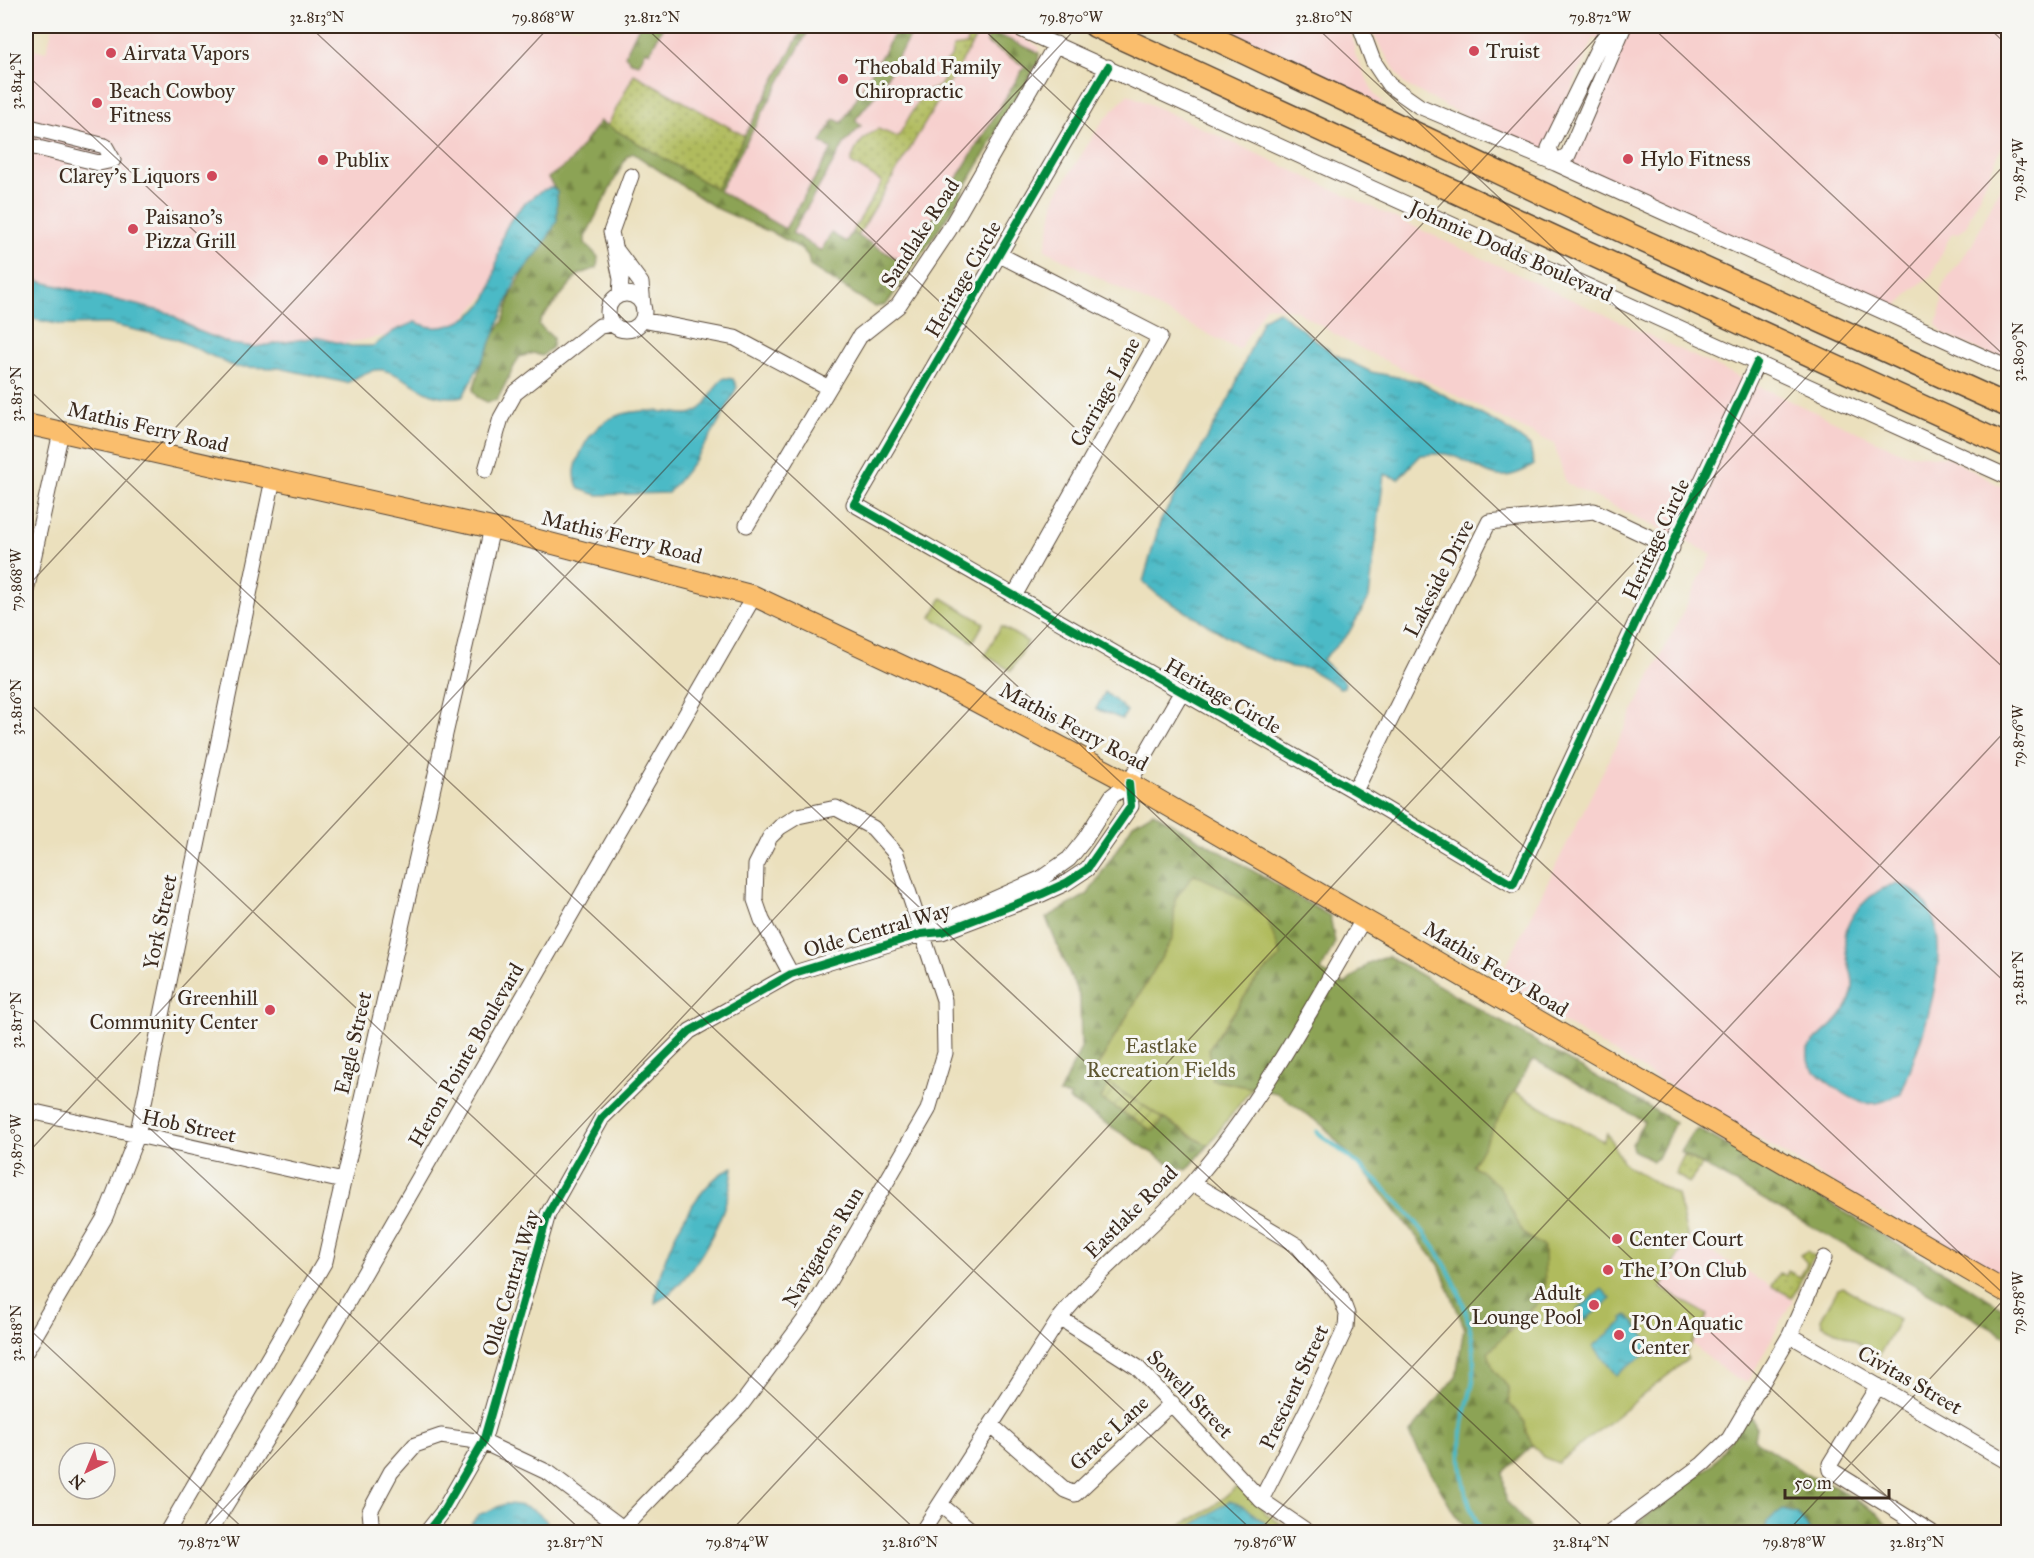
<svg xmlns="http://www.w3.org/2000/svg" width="2034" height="1558" viewBox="0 0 2034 1558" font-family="'IM FELL Great Primer',serif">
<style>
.built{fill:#f7d0ce}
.grass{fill:url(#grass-dots);stroke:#76723e;stroke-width:1.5}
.forest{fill:url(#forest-firs);stroke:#646639;stroke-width:1.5}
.park{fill:#b0bb5d;stroke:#76723e;stroke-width:1.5}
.garden{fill:url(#garden-furrows);stroke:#76723e;stroke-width:1.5}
.water{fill:url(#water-ripples);stroke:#447272;stroke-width:1.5}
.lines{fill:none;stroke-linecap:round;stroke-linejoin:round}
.stream{stroke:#4cbac6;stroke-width:4.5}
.minor-casing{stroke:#554536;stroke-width:17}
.major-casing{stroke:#554536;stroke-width:22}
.highway-casing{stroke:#554536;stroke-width:25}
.minor{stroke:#fff;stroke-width:15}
.major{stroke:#fabe6d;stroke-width:20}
.highway{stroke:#fabe6d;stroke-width:22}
.cycleway-casing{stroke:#f6f6f2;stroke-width:11}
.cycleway{stroke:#00873e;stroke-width:8}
.ticks{fill:none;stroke:#3b2a1e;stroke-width:1.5;stroke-opacity:0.45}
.poi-dot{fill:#d1495b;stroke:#f6f6f2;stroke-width:2}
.labels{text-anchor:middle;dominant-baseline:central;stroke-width:6;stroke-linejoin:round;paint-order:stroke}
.poi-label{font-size:21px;fill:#3b2a1e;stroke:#f6f6f2;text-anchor:start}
.street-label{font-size:21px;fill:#3b2a1e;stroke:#f6f6f2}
.park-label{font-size:21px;fill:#5e5631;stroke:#f6f6f2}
.neatline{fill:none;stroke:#3b2a1e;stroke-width:2}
.ticks-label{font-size:15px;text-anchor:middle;fill:#3b2a1e}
</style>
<defs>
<pattern id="grass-dots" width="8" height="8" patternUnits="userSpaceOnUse" patternTransform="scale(1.5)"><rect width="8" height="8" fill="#b0bb5d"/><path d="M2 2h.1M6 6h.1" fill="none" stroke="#90984c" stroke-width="1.8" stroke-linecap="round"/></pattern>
<pattern id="forest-firs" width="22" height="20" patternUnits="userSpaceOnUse" patternTransform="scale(1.5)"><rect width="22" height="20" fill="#8ca354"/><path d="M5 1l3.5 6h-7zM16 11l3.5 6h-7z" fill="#748545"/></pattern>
<pattern id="garden-furrows" width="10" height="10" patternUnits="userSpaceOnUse" patternTransform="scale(1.5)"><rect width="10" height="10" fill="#b0bb5d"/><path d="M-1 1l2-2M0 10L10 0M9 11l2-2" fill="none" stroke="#90984c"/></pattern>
<pattern id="water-ripples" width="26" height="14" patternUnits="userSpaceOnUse" patternTransform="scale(1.5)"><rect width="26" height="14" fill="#4cbac6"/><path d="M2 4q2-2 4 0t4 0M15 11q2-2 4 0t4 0" fill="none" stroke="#4097a0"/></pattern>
</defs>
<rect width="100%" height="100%" fill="#f6f6f2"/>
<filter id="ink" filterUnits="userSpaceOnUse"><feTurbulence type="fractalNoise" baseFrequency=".0167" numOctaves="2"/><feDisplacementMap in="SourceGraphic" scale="12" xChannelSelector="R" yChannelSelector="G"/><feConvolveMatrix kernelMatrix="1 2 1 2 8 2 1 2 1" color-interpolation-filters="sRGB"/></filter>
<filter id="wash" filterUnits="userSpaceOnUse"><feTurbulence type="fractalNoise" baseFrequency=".008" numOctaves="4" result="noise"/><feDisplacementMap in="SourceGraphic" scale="24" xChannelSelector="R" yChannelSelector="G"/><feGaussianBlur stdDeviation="1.35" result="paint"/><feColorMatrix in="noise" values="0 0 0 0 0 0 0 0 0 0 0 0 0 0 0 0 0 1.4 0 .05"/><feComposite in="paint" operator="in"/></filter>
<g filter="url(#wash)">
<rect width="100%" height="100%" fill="#ebe0bd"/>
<path class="built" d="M53,26H1003L1039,47L1038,62L950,213L884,296L785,229L607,127L595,151L514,219L491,290L460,323L255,359L80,291L26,278V47L46,52Z
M1217,26H1351L1355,54L1374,94L1382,102L1380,105L1363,99Z
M1373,26H1994L2008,39V133L1966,226L1960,232L1951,234L1931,276L1912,290L1893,311L1577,168L1571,162L1569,158L1618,50L1594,38L1544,152L1460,114L1404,84L1375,38Z
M1128,94L1903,453L1947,457L2008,490V1287L1497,983L1712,554L1566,483L1554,444L1346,341L1295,310L1266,306L1239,350L1045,250L1056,195L1102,122Z
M2008,170V363L1945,335L1937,325L1942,303L1941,290L1945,281L1972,245Z
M1688,1239L1793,1299L1750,1379L1745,1382L1734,1378L1692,1344L1708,1316L1661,1288Z"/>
<path class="grass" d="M961,26H980L981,29L858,236L852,232L882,182L851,163C854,148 864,136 878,129L898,137L922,94C933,87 942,90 945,75L939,71L951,57L953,47L967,45V34Z
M634,74L745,136L716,189L607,127Z
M1684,1155L1702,1165L1689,1183L1675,1174Z
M1807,1251L1814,1256L1792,1297L1771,1286L1779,1273L1786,1276L1788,1271L1800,1277L1807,1263L1800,1255Z"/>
<path class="forest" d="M639,26H663L650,52L646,50L639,64L631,62L625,55Z
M804,26H811L719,191L785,229L832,149L821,142L834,119L842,123L897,29L901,32L904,26H915L880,89L855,120L861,126L844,144L792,233L821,251L831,233L846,242L852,232L905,264L1025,66L987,43V35L992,32L1039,53L1038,62L950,213L886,305L875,307L810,266L808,256L802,249L777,235L716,208L633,153L627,156L585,237V243L598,257L597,268L578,275L541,319L539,325L553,338L552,347L542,356L533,353L519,357L497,400L487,402L477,397L473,390L488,341L503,322L511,296L556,207L557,192L548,178L570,162L600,121L716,189Z
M1153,812L1330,916L1335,942L1321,971L1345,984L1368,964L1388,956L1675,1122L1658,1158L1653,1161L1633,1150L1632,1144L1644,1121L1535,1060L1531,1062L1473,1165L1499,1185L1523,1233L1544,1247L1546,1252V1296L1508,1329L1493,1369L1508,1387L1509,1403L1525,1422L1526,1432L1533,1445L1503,1473L1506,1501L1534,1532H1469L1454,1513L1409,1434L1456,1377L1464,1327L1439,1265L1368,1176L1323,1126L1277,1093L1212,1080L1209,1048L1256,980L1281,956L1273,937L1175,899L1173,938L1093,1074L1109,1084L1101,1099L1153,1131L1164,1119L1203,1143L1209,1144L1187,1170L1173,1166L1069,1100L1071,1096L1059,1094L1081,1048L1080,998L1046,918L1088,894L1133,824Z
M1698,1129L1833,1205L2008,1311V1338L1680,1152L1691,1135Z
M1746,1417L1753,1419L1756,1427L1754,1439L1811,1477L1825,1481L1878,1513L1890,1529L1889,1532H1811L1798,1514L1768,1521L1763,1532H1626L1713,1464Z"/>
<path class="park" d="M942,598L984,623L973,642L931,617Z
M1001,626L1028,642L1011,671L985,655Z
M1194,874L1222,887L1266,916L1281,956L1256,980L1209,1048L1212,1080L1252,1088L1209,1144L1203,1143L1093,1074L1173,938L1175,899Z
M1514,1091L1603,1141L1607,1133L1622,1161L1630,1168L1677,1195L1688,1239L1661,1288L1708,1315L1685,1354L1688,1359L1558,1463L1543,1457L1533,1445L1526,1432L1525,1422L1509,1403L1508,1387L1493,1369L1488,1352L1545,1296L1544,1247L1523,1233L1499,1186L1473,1165Z
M1843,1287L1899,1320L1878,1357L1862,1345L1822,1324L1821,1319L1838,1289Z
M1239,1485L1267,1514L1293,1532H1167L1207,1511Z"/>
<path class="garden" d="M1109,1084L1164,1119L1153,1131L1101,1099Z"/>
<path class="water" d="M552,187L557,192V221L541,249L517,278L489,347L463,396C425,403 415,378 383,370C371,368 357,377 347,383L279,368L235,367L176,339L108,324L63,325L26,318V278L169,313L196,330L231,344L255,347L316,337L351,346H373L394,331L415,322C421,324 428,327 433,327C456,329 484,311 491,288C496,272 497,255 502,238C508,217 531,193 552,187Z
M1278,311L1334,354L1371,372L1418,381L1506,428L1530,446L1534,465C1492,490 1488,467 1450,455C1442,452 1430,455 1421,455L1398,479L1384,474L1369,598L1348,634L1322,660L1345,682L1344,687L1340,688L1309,669L1291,667L1253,652L1158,595L1143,582L1160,522L1230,397L1263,319Z
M724,378L733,379L737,387C719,427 697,460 668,493L597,495L579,489C572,475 575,465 582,450C599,413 630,408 667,412C677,413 690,417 699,410C711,402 712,386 724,378Z
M1105,692L1127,711L1122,719L1096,709Z
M1897,883C1976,910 1921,1040 1901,1094C1890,1099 1878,1105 1865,1103C1852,1101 1814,1075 1809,1063C1807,1060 1808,1053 1808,1049C1821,1032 1842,1021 1850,1000C1859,979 1845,963 1845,942C1844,916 1873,889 1897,883Z
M733,1167C731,1209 694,1283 655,1303C657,1263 694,1182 733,1167Z
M1602,1289L1611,1299L1585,1320L1577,1310Z
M1628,1315L1654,1348L1616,1375L1593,1346L1624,1321L1623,1318Z
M1229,1501C1247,1505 1262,1522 1278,1532H1183Z
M505,1504C527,1504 544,1513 554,1532H465L478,1515Z
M1783,1510L1798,1514L1811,1532H1763L1768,1521Z"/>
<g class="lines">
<path class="stream" d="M1317,1132C1393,1188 1475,1267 1474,1369C1474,1387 1466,1405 1463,1423C1457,1459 1463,1500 1482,1532"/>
</g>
</g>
<g filter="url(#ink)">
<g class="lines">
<defs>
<path id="minor" d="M1014,26L2008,477
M1360,26L1373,61L1389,85L1419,106L1555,163L2008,368
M1124,40L1132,26
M1108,67L854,504L1355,791L1513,885L1757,363
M26,126L105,146L113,160L99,163L26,145
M1555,163L1568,155L1624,26
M1555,163L1549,148L1609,26
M617,251L641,283L643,306
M998,254L1160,337L1014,596
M608 312a18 18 0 1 1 36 0a18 18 0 1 1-36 0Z
M620,295L621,279L611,232L631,176
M642,320L735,338L827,387
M486,470L501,418L515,393L600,326L612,324
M747,525L860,336L898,306L949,230L1056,44
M26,591L61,432
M1355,791L1489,522L1594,511L1672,548
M931,927L1042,878L1069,859L1085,839L1112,796L1129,783L1181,693
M26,1110L343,1181
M1192,1183L1298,1246L1341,1298L1347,1314L1346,1327L1312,1400L1261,1500
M1060,1318L1137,1367L1261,1500L1308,1532
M1790,1335L2008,1462
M26,1351L105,1217L137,1136L273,479
M1878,1386L1830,1464L1831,1470L1931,1532
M992,1426L1065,1490L1075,1494L1172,1403
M941,1505L973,1532
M167,1532L325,1261L492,528
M209,1532L311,1366L754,596
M372,1532L370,1511L391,1472L415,1445L441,1436L483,1442L549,1473L628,1532
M427,1532L442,1513L483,1442L548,1214L602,1118L690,1031L791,974L921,934L942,932L1042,894L1066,883L1087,869L1131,806L1129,783
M619,1532L741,1405L814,1307L928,1110L945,1053L944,1000L896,854L873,828L836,808L798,816L780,827L770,837L756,865L755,900L762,920L791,974
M922,1532L1060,1318C1099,1268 1151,1230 1193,1182C1262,1102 1311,1009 1364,918
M1611,1532L1703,1464L1729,1439L1790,1335L1824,1258"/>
<path id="major" d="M26,424L492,528L754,596L954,690L1129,783L2008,1293"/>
<path id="highway" d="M1095,26L2008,446
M1188,26L1626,233L2008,406"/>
</defs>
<use href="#minor" class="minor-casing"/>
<use href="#major" class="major-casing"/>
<use href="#highway" class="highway-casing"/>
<use href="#minor" class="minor"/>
<use href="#major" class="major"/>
<use href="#highway" class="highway"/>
<defs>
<path id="cycleway" d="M1108,67L854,504L1355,791L1513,885L1757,363
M427,1532L442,1513L483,1442L548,1214L602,1118L690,1031L791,974L921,934L942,932L1042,894L1066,883L1087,869L1131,806L1129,783"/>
</defs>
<use href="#cycleway" class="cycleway-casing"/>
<use href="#cycleway" class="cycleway"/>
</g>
</g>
<path class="ticks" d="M309,26L1925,1532M644,26L2008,1298M980,26L2008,985M1315,26L2008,672M1651,26L2008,359M1987,26L2008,46M26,74L1589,1532M26,387L1254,1532M26,588L550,26M26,700L918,1532M26,1013L583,1532M26,1155L1078,26M26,1326L247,1532M202,1532L1607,26M730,1532L2008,161M1258,1532L2008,728M1787,1532L2008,1295"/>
<g class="poi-dot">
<circle cx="1474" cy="51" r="6"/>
<circle cx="111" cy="53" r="6"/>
<circle cx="843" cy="79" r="6"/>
<circle cx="97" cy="103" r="6"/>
<circle cx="1628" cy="159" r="6"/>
<circle cx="323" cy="160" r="6"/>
<circle cx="212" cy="176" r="6"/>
<circle cx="133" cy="229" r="6"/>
<circle cx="270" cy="1010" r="6"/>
<circle cx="1617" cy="1239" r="6"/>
<circle cx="1608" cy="1270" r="6"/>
<circle cx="1594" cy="1305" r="6"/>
<circle cx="1619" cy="1335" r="6"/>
</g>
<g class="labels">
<g class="poi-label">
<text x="1486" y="51">Truist</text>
<text x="123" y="53">Airvata Vapors</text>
<text x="855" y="67">Theobald Family<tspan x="855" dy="24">Chiropractic</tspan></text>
<text x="109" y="91">Beach Cowboy<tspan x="109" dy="24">Fitness</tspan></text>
<text x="1640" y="159">Hylo Fitness</text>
<text x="335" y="160">Publix</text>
<text x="200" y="176" text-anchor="end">Clarey's Liquors</text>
<text x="145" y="217">Paisano's<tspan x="145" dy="24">Pizza Grill</tspan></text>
<text x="258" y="998" text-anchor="end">Greenhill<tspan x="258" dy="24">Community Center</tspan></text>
<text x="1629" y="1239">Center Court</text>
<text x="1620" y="1270">The I'On Club</text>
<text x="1582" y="1293" text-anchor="end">Adult<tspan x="1582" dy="24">Lounge Pool</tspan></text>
<text x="1631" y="1323">I'On Aquatic<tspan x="1631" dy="24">Center</tspan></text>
</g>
<g class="street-label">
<text transform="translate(920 233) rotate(-57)">Sandlake Road</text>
<text transform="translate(1511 251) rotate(24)">Johnnie Dodds Boulevard</text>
<text transform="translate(963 279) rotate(-60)">Heritage Circle</text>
<text transform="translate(1105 392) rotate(-61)">Carriage Lane</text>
<text transform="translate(148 427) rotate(13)">Mathis Ferry Road</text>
<text transform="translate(622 537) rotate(14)">Mathis Ferry Road</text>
<text transform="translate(1656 539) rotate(-65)">Heritage Circle</text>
<text transform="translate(1439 578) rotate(-63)">Lakeside Drive</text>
<text transform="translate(1223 696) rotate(30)">Heritage Circle</text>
<text transform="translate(1074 727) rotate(28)">Mathis Ferry Road</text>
<text transform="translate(160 922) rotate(-78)">York Street</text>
<text transform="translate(877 930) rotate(-16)">Olde Central Way</text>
<text transform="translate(1496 969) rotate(31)">Mathis Ferry Road</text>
<text transform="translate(353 1043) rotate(-77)">Eagle Street</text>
<text transform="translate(466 1055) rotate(-60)">Heron Pointe Boulevard</text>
<text transform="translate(189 1126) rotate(12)">Hob Street</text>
<text transform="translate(1131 1212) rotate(-45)">Eastlake Road</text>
<text transform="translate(823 1247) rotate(-59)">Navigators Run</text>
<text transform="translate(511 1283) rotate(-73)">Olde Central Way</text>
<text transform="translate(1910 1380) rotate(30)">Civitas Street</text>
<text transform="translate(1294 1387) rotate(-65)">Prescient Street</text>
<text transform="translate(1190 1394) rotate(46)">Sowell Street</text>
<text transform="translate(1109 1433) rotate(-43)">Grace Lane</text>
</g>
<g class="park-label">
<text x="1161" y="1046">Eastlake<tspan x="1161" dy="24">Recreation Fields</tspan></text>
</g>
</g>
<rect width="2034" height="1558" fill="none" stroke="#f6f6f2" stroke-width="66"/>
<g transform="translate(87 1471) rotate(223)"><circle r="28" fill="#f6f6f2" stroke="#aba49d" stroke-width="1.5"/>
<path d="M0-4.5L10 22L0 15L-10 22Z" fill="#d1495b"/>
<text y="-9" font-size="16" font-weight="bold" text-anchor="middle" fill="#3b2a1e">N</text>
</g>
<path d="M1785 1489v9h104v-9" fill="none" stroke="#3b2a1e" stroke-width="3"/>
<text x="1794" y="1489" font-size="18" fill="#3b2a1e" stroke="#f6f6f2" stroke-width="4.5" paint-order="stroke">50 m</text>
<rect x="33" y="33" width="1968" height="1492" class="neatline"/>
<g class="ticks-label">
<text x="317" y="22">32.813°N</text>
<text x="543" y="22">79.868°W</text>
<text x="652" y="22">32.812°N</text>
<text x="1071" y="22">79.870°W</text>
<text x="1324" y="22">32.810°N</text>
<text x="1600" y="22">79.872°W</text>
<text transform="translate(16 81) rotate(-90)" y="5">32.814°N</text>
<text transform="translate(2018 170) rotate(-90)" y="5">79.874°W</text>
<text transform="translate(2018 352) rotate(-90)" y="5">32.809°N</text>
<text transform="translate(16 394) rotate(-90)" y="5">32.815°N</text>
<text transform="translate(16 580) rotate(-90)" y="5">79.868°W</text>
<text transform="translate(16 707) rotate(-90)" y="5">32.816°N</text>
<text transform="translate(2018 736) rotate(-90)" y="5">79.876°W</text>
<text transform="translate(2018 978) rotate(-90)" y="5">32.811°N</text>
<text transform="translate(16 1020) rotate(-90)" y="5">32.817°N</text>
<text transform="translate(16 1146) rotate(-90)" y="5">79.870°W</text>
<text transform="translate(2018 1303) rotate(-90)" y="5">79.878°W</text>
<text transform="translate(16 1333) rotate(-90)" y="5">32.818°N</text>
<text x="209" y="1547">79.872°W</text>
<text x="575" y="1547">32.817°N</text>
<text x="737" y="1547">79.874°W</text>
<text x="910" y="1547">32.816°N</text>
<text x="1265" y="1547">79.876°W</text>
<text x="1581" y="1547">32.814°N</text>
<text x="1794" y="1547">79.878°W</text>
<text x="1917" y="1547">32.813°N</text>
</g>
</svg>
